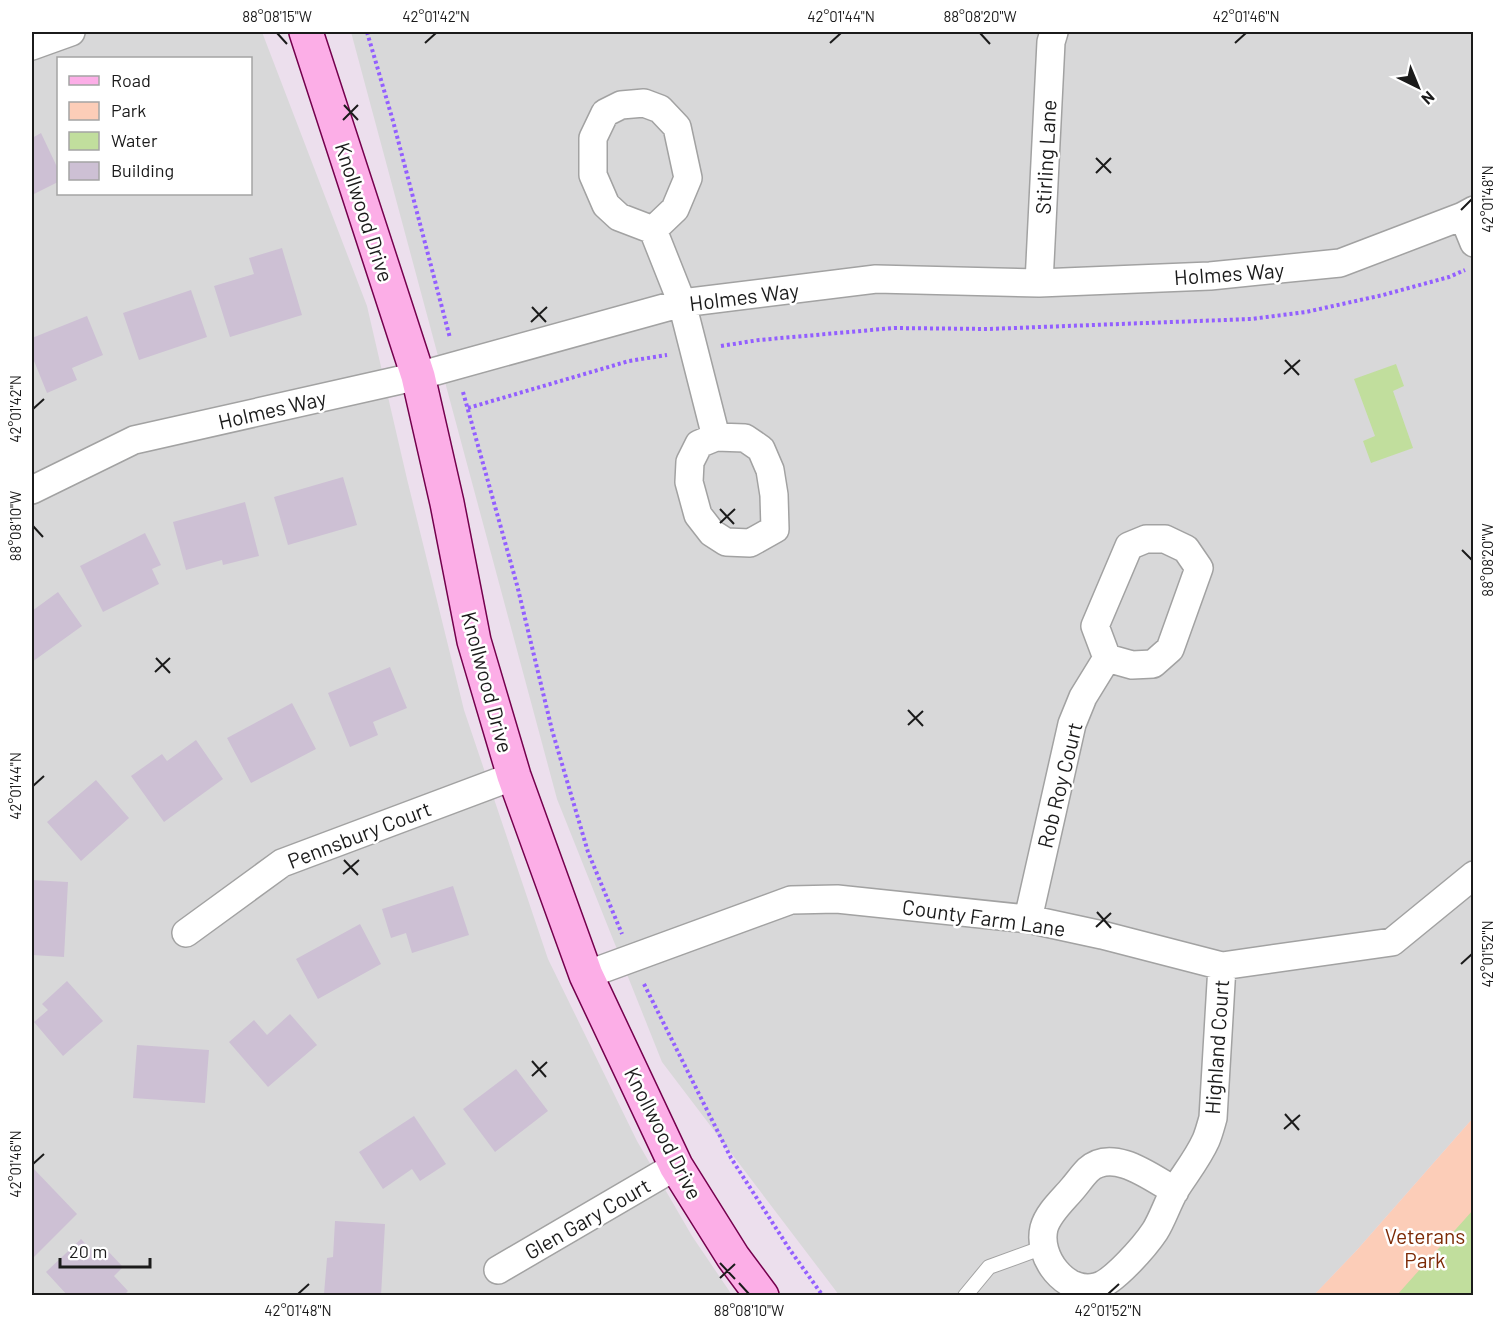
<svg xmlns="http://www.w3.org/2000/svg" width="1505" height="1327" viewBox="0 0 1505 1327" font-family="Barlow,sans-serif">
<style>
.residential{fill:#d8d8d9;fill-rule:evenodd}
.park{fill:#fccdb8}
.water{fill:#c1de9d}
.building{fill:#cdc0d4}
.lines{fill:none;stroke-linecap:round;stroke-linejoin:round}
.lane-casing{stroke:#a2a2a2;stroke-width:16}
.street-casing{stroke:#a2a2a2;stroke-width:30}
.secondary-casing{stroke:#74004d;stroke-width:36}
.path{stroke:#935fff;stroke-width:4;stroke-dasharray:3 3;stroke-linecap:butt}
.lane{stroke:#fff;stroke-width:14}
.street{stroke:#fff;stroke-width:27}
.secondary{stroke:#fcaee7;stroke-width:33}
.ticks{fill:none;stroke:#1b1b1b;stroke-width:2}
.labels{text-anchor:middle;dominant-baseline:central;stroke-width:5;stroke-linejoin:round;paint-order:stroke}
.street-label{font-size:21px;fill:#1b1b1b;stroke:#fff}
.park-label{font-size:21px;fill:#7c2a06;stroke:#fff}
.neatline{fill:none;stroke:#1b1b1b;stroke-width:2}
.ticks-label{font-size:15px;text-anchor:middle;fill:#1b1b1b}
</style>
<rect width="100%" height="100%" fill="#ecdfed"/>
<path class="residential" d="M32,32H262L367,306L407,479L464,710L548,959L637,1141L692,1236L732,1295H32ZM58,58H250V194H58Z
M351,32H1473V1118L1357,1250L1314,1295H839L662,1062L557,799Z"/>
<path class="park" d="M1473,1118V1295L1313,1296L1357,1250Z"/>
<path class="water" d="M1396,364L1404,386L1393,391L1413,448L1371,463L1363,441L1375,436L1354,379Z
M1473,1210V1295H1397Z"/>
<path class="building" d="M41,133L58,169V182L32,195V138Z
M282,248L302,315L230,337L214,286L254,274L249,258Z
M191,290L207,337L139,360L123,313Z
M87,316L103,355L72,368L77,380L47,393L32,356V338Z
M343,477L357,525L288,545L274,497Z
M245,502L259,556L223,565L222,560L186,570L173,522Z
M145,533L161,565L152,569L159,584L103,612L80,566Z
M58,592L82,626L32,662V611Z
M390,667L407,708L373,722L378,735L350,747L328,693Z
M292,703L316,749L251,783L227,738Z
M196,740L223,779L164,822L131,776L162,754L167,761Z
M96,780L129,818L81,861L47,822Z
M32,880L68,882L64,957L32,955Z
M453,886L469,935L412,953L406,933L391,938L382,909Z
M360,924L381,964L318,999L296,959Z
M67,981L103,1021L63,1056L34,1022L48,1010L42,1004Z
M290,1014L317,1045L268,1087L229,1042L254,1020L267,1035Z
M137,1045L209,1050L205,1103L133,1098Z
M516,1069L548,1111L495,1152L463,1109Z
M414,1116L446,1164L420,1181L412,1169L383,1189L359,1152Z
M32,1167L77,1214L32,1259Z
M335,1221L385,1224L381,1296L324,1294L327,1258L333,1257Z
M81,1239L98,1257L106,1249L123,1267L114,1276L128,1291L123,1296H68L46,1272Z"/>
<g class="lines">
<defs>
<path id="lane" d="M965,1296L989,1267L1044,1247"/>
<path id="street" d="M32,46L71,32
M1463,216L1474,243
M653,230L675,209L688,178L677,127L660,109L644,103L621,105L605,113L593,138V175L606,205L619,217L653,230L682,303L716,437
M1039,283L1051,42L1054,32
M716,437L745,438L761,449L770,470L774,495L775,529L750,543L726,542L712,533L698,515L689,482L690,462L699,444Z
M32,490L134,440L418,376L682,303L876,279L1039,283L1210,276L1340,263L1463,216L1474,210
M1146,539H1165L1186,549L1199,568L1170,649L1153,664L1132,665L1107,658L1095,626L1129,546Z
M1028,919L1072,724L1083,697L1107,658
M186,933L282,863L514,776
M586,975L791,900L837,899L1028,919L1102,935L1222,966L1392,942L1474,875
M1175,1191C1152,1178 1113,1147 1088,1170C1083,1175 1078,1182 1073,1188C1063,1200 1048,1213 1044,1228C1037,1257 1065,1294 1096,1287C1113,1283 1145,1246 1155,1231C1163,1218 1167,1204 1175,1190C1185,1174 1198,1158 1206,1140C1209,1133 1211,1125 1213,1118L1222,966
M498,1270L676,1166"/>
<path id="secondary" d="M306,32L418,376L447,503L474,641L514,776L586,975L676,1166L733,1257L762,1296"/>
</defs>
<use href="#lane" class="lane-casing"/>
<use href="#street" class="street-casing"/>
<use href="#secondary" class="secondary-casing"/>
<path class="path" d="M367,32L393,121L450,338
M721,346L759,340L894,328L988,329L1251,319L1306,312L1383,295L1449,277L1465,270
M463,392L517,585L552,730L588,852L622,934
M468,408L629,361L667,355
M644,984L731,1158L790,1250L823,1296"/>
<use href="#lane" class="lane"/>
<use href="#street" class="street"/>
<use href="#secondary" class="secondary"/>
</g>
<path class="ticks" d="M277,33L287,44M980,33L990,44M425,43L436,33M830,43L841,33M1235,43L1246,33M344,105L358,120M343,120L358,105M1096,158L1111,173M1096,173L1111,158M1461,210L1472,199M532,307L546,322M531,322L547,307M1285,360L1299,375M1284,374L1300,360M33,409L44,399M720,509L734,524M720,523L735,509M33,526L43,537M1462,550L1472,560M156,658L170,673M155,672L170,658M908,710L923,726M908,725L923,711M33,786L44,776M344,860L358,875M343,874L359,860M1097,912L1111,928M1096,927L1111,913M1461,964L1472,954M532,1061L546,1077M532,1076L547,1062M1285,1114L1299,1130M1284,1129L1300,1115M33,1164L44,1154M720,1263L735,1279M720,1278L735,1264M739,1283L749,1294M298,1294L309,1284M1108,1294L1119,1284"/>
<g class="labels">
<g class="street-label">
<text transform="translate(1045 157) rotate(-87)">Stirling Lane</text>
<text transform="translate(365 212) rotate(72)">Knollwood Drive</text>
<text transform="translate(1229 273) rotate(-4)">Holmes Way</text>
<text transform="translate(744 296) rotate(-7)">Holmes Way</text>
<text transform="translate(272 409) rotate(-13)">Holmes Way</text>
<text transform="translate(488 682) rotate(75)">Knollwood Drive</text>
<text transform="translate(1059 785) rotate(-76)">Rob Roy Court</text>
<text transform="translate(359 834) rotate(-21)">Pennsbury Court</text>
<text transform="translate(984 917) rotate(8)">County Farm Lane</text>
<text transform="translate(1216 1047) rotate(-86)">Highland Court</text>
<text transform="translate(664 1133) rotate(63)">Knollwood Drive</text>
<text transform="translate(587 1218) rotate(-30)">Glen Gary Court</text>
</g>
<g class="park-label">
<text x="1425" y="1235">Veterans<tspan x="1425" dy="24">Park</tspan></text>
</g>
</g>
<rect width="1505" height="1327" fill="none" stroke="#ffffff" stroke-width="66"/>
<rect x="57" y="57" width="195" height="138" fill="#ffffff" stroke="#a4a4a4" stroke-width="1.5"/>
<rect x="69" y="76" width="30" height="9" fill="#fcaee7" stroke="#a4a4a4" stroke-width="1.5"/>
<text x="111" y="87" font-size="18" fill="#1b1b1b">Road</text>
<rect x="69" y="102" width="30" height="18" fill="#fccdb8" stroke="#a4a4a4" stroke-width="1.5"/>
<text x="111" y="117" font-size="18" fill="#1b1b1b">Park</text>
<rect x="69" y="132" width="30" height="18" fill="#c1de9d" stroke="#a4a4a4" stroke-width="1.5"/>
<text x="111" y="147" font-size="18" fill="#1b1b1b">Water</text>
<rect x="69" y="162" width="30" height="18" fill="#cdc0d4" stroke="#a4a4a4" stroke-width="1.5"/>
<text x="111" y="177" font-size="18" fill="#1b1b1b">Building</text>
<g transform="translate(1418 87) rotate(137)" stroke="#ffffff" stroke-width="4.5" paint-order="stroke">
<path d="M0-4.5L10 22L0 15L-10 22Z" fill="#1b1b1b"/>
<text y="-9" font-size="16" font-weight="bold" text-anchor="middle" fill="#1b1b1b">N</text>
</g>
<path d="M60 1258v9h90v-9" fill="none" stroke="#1b1b1b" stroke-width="3"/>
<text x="69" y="1258" font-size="18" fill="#1b1b1b" stroke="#ffffff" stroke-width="4.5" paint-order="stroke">20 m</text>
<rect x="33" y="33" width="1439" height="1261" class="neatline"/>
<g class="ticks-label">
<text x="277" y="22">88°08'15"W</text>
<text x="436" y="22">42°01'42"N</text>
<text x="841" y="22">42°01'44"N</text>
<text x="980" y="22">88°08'20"W</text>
<text x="1246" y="22">42°01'46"N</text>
<text transform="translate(1488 199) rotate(-90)" y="5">42°01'48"N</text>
<text transform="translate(16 409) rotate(-90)" y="5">42°01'42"N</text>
<text transform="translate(16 526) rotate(-90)" y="5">88°08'10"W</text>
<text transform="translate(1488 560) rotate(-90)" y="5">88°08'20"W</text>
<text transform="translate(16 786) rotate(-90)" y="5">42°01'44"N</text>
<text transform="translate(1488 954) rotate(-90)" y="5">42°01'52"N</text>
<text transform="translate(16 1164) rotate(-90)" y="5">42°01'46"N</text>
<text x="298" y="1316">42°01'48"N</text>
<text x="749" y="1316">88°08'10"W</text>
<text x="1108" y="1316">42°01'52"N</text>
</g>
</svg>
